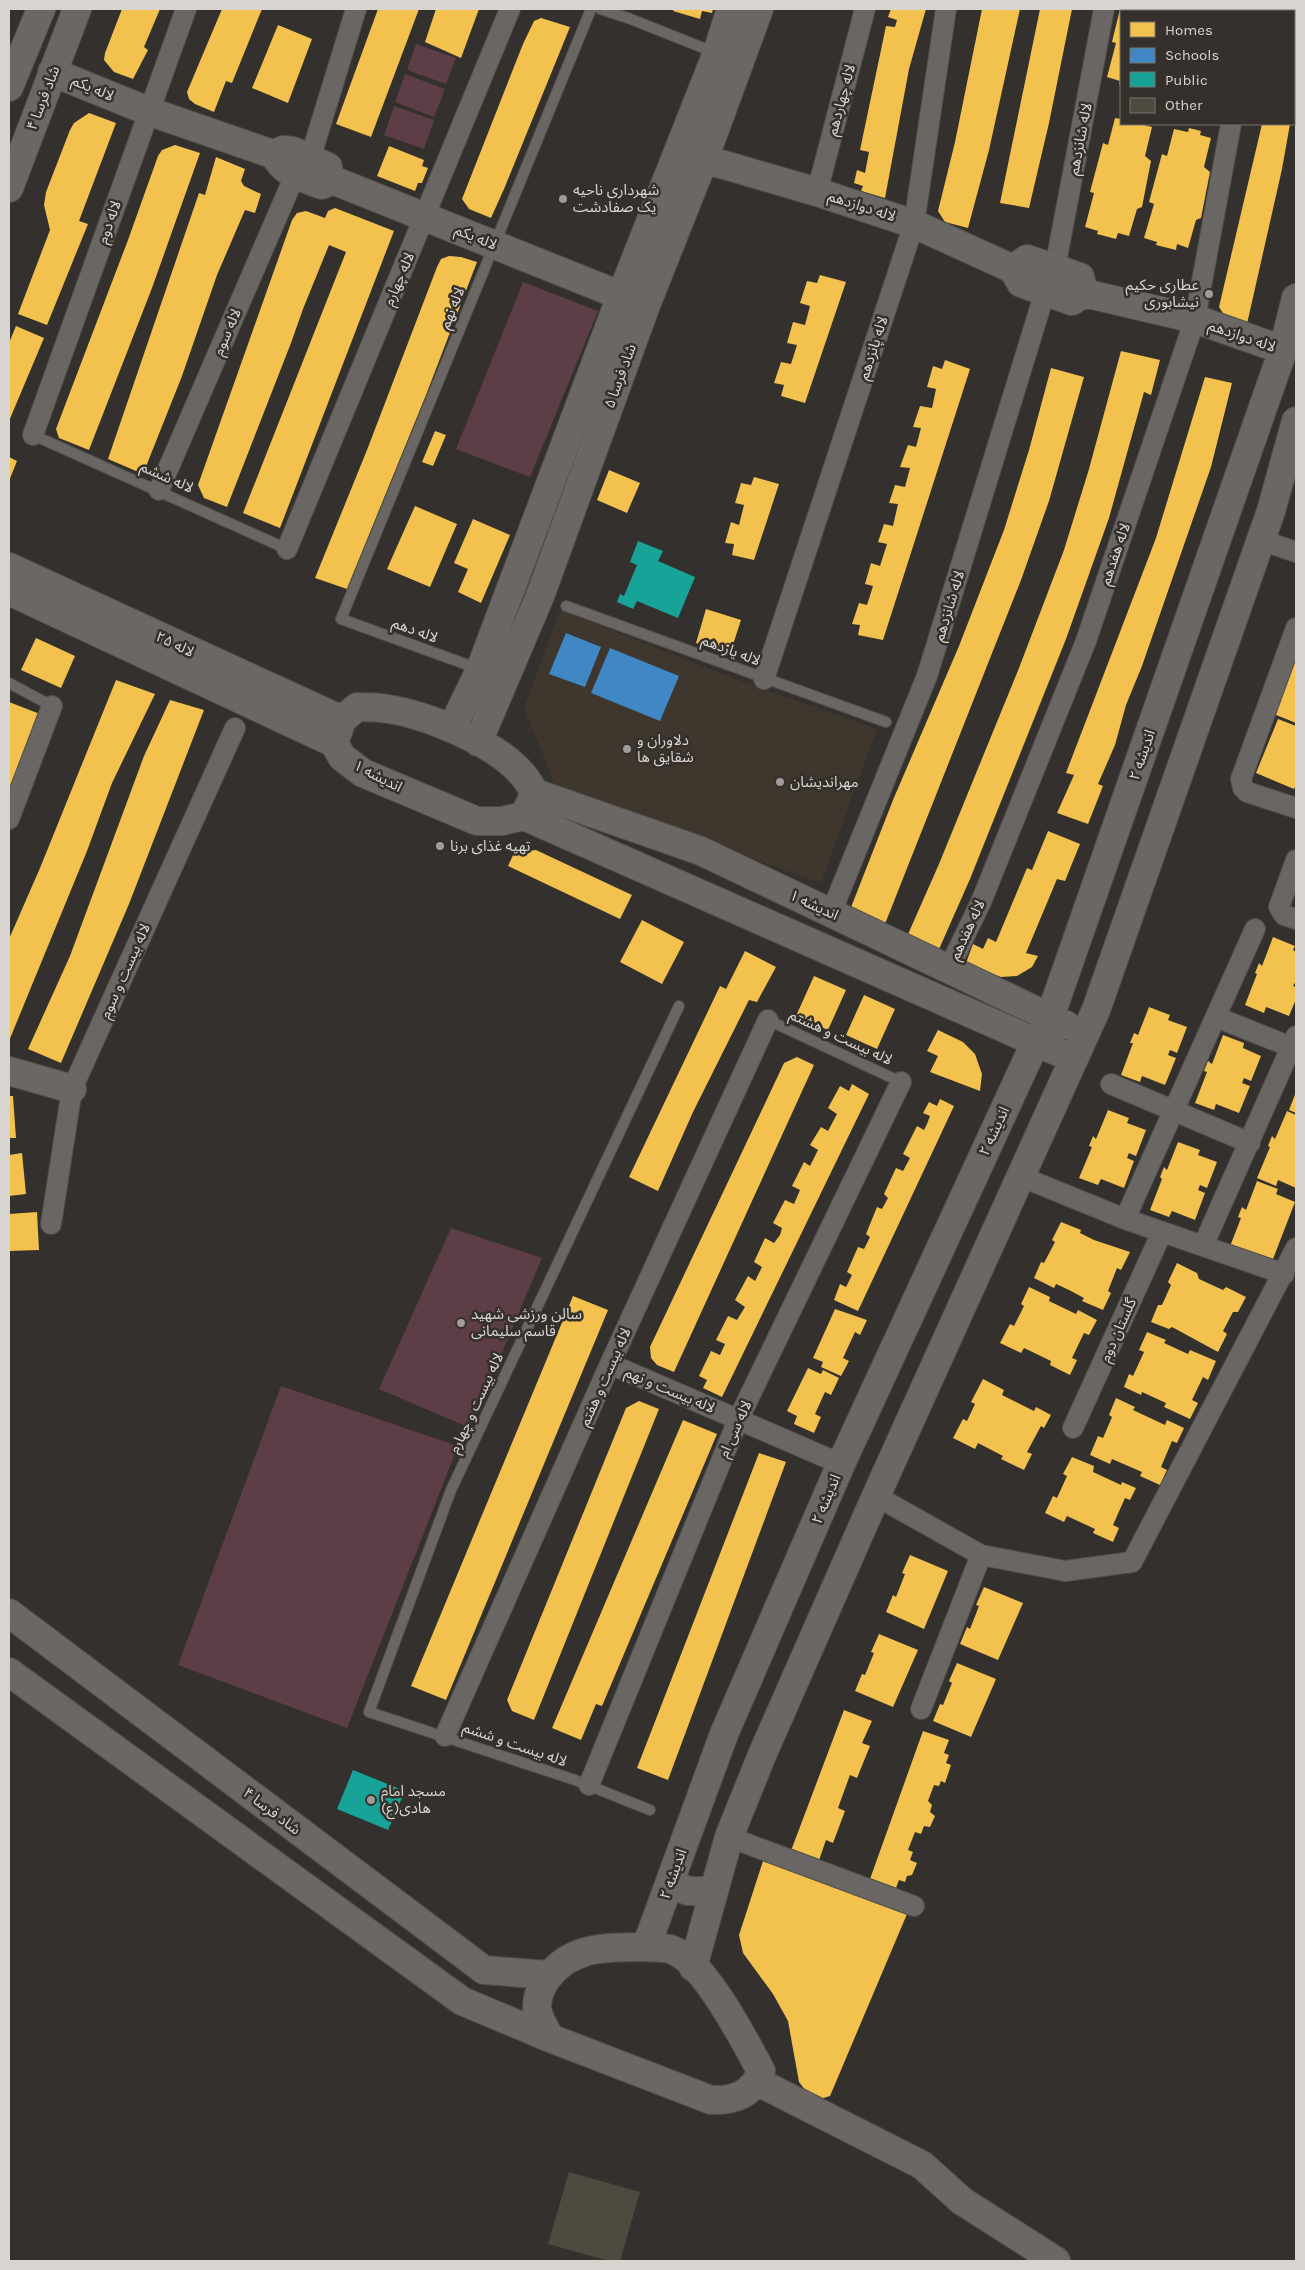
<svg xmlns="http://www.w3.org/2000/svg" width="1305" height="2270" viewBox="0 0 1305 2270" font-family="Karla,'Noto Sans Arabic',sans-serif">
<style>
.built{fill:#3f362d}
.green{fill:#5d3e47}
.homes{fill:#f2c14e}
.schools{fill:#3f88c5}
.public{fill:#17a398}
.building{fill:#4d4a3f}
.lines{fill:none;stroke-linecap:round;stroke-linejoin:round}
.lane-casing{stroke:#504e4a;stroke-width:12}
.street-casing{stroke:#504e4a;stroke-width:22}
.secondary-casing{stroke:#504e4a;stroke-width:30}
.lane{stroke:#696664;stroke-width:10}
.street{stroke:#696664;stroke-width:20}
.secondary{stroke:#6b6764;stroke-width:28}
.poi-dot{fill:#9e9b98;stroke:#35302b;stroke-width:2}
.labels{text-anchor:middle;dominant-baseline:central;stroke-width:5;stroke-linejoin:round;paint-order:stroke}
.street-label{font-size:15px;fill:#d8d5d1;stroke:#35302b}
.poi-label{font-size:15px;fill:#d8d5d1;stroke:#35302b;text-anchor:start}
</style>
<rect width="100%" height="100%" fill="#33302d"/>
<path class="built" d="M560,610L741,681L877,729L821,883L557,790L524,708Z"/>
<path class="green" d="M416,44L456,58L446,84L407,70Z
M405,74L445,89L434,117L395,102Z
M394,106L434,120L424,149L384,135Z
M523,282L598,311L530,477L456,449Z
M451,1228L542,1258L470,1428L379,1389Z
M281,1386L458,1446L347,1728L178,1665Z"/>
<path class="homes" d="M122,9H160L144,47L148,50L133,79L114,72L104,60L105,53Z
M222,9H262L232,83L226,81L214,112L195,104L189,99L187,92Z
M378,9H419L371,137L336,124Z
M436,9H479L461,58L425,42Z
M674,9H713L712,13L702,11L700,19L673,11Z
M891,9H926L909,69L885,198L861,191L863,186L854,183L857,170L865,173L869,152L860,150L886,26L895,27L897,20L888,17Z
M982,9H1020L989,150L968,228L945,222L938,211L955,142Z
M1040,9H1072L1049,123L1029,208L1000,203Z
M1120,9H1170L1173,11H1121V85L1119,84L1120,81L1107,77L1116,43L1112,42Z
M1188,9H1233L1232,11H1187Z
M1281,9H1296L1295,100L1294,11H1281Z
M541,18L570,27L504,189L491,218L469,209L462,199L523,44L534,21Z
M278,25L312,39L288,103L252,88Z
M89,113L116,123L79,221L88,224L47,325L18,314L50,230L44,205L46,192L70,130L74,123Z
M1115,118L1121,119V124H1140L1152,127L1145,156L1151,161L1142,207L1137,209L1129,236L1118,233L1116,239L1097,234L1098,231L1085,227L1094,193L1090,192L1103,143L1108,145Z
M1262,124H1290L1282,169L1247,324L1226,318L1219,307Z
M1189,128L1201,131L1200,135L1211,138L1204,167L1210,172L1201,218L1196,220L1188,248L1177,244L1176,250L1156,245L1157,242L1144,238L1154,204L1149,202L1162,154L1167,156L1174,129L1188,132Z
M175,145L200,153L152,288L89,450L59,438L56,429L128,240L158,156L162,150Z
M389,146L424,160L422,166L428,168L422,183H418L415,191L377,176Z
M216,157L245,169L241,181L244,186L261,194L255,213L245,210L217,275L182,376L143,474L108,459L199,193L205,195Z
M335,208L394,231L280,528L243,513L346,252L329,245L303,309L291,343L227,507L204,498L198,485L292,220L297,213L306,211L325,218L328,211Z
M449,256L461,257L477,262L426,395L347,589L315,578L367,450L437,267L441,259Z
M820,275L846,282L805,403L781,396L784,385L774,383L781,362L791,364L797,345L787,343L793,322L805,325L810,306L800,303L807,281L817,283Z
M16,326L44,338L9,421V343Z
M1121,351L1160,360L1151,395L1144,392L1109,518L1066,639L970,879L936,956L905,941L939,864L1019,668L1064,550L1089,469Z
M945,360L970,369L883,640L858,635L860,625L852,624L859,603L867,605L873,586L865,584L871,563L880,566L887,544L878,542L884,524L893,526L898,504L889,503L895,485L905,487L910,468L900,467L908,445L916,447L921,428L913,427L920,406L932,408L936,389L927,387L933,366L942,369Z
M1051,368L1084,377L1049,501L1021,580L883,929L848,915L893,800L959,646L1004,530L1029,450Z
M1205,377L1232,383L1211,467L1142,666L1126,705L1115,745L1098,784L1103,786L1088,824L1057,813L1074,775L1066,773L1156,538Z
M435,431L446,435L433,466L422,462Z
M9,457L17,461L9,481Z
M609,470L640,483L627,513L597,500Z
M754,477L779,484L754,560L732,555L734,544L725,543L731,522L739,525L744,505L735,503L741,483L751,485Z
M415,506L457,524L430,587L387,569Z
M473,519L510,535L481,603L458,592L468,569L454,563Z
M706,609L741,620L730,654L696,643Z
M36,638L75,656L61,688L21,670Z
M1291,658L1296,660V723L1269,712Z
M116,680L155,694L112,783L87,851L9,1041V939L40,868Z
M170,700L204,710L129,904L61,1063L28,1049L70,956L144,756Z
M9,702L40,714L9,793Z
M1278,719L1296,726V784L1294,789L1256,773Z
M1048,831L1080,844L1065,881L1057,879L1026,953L1038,956L1032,967L1017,976L1001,977L980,970L966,963L973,944L983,949L988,938L996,942L1027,868L1032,870Z
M536,850L632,895L620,919L508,866L514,853Z
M642,920L684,942L662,984L620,962Z
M1273,937L1295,946L1293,950L1296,952V981L1293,986L1296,987V999L1289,1016L1266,1007L1264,1013L1245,1005L1257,974L1255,973L1259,963L1262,966Z
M745,951L776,967L757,1002L749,1000L693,1112L658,1191L629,1177L720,986L726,989Z
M814,976L846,990L828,1030L796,1016Z
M864,995L895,1009L877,1049L846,1035Z
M1149,1007L1170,1015L1168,1020L1187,1027L1177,1053L1170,1050L1168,1055L1176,1058L1165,1085L1142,1076L1140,1082L1121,1075L1133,1043H1130L1134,1033L1138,1035Z
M938,1030L963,1042L975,1054L982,1074L980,1091L930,1072L938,1056L927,1051Z
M1223,1035L1244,1043L1243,1048L1261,1056L1251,1081L1244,1078L1242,1083L1250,1086L1239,1113L1216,1104L1214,1110L1195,1103L1207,1072L1204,1071L1208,1061L1212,1064Z
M797,1057L814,1065L674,1372L657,1365L651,1358L650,1347L784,1063Z
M852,1084L869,1094L722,1397L703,1388L707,1380L699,1376L711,1351L720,1355L725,1344L716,1340L728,1316L737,1320L745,1307L735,1300L748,1276L755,1281L762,1267L754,1262L765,1238L774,1243L780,1235L782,1228L773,1223L785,1200L794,1204L800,1190L792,1186L804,1162L810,1166L818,1150L810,1145L821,1127L828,1131L837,1114L828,1108L840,1086L849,1091Z
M1296,1092V1113L1289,1110Z
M9,1096H13L16,1138H9Z
M940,1099L954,1106L858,1311L834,1300L840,1284L846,1287L852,1275L847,1272L858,1247L864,1249L870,1237L866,1234L877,1207L882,1209L888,1198L884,1194L896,1168L903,1171L910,1158L903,1154L917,1126L924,1130L927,1124L930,1116L923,1113L929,1102L937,1106Z
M1108,1110L1129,1118L1127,1123L1146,1130L1136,1156L1129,1153L1127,1158L1134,1161L1124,1188L1101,1179L1098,1185L1079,1178L1092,1147L1089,1146L1093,1136L1096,1139Z
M1287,1111L1296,1115V1188L1278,1180L1276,1186L1257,1178L1270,1147L1268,1146L1272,1136L1275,1139Z
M1178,1142L1200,1150L1198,1155L1217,1162L1207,1188L1200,1185L1198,1190L1205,1193L1195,1220L1172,1211L1169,1217L1150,1210L1162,1179L1160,1177L1164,1167L1167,1170Z
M22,1153L26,1194L9,1196V1155Z
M1257,1181L1278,1189L1276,1194L1295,1202L1273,1259L1250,1251L1248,1256L1229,1249L1241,1218L1238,1217L1242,1207L1246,1210Z
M37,1212L39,1250L9,1251V1214Z
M1061,1222L1081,1230L1080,1233L1094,1240L1130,1252L1121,1270L1117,1268L1108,1291L1111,1293L1103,1310L1082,1301L1084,1298L1069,1290L1056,1284L1054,1288L1034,1278L1041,1262L1044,1263L1055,1242L1052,1240Z
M1177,1263L1197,1273L1199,1279L1223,1290L1226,1287L1246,1297L1238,1312H1233L1223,1331L1227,1334L1218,1352L1172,1327L1169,1329L1151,1322L1158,1305H1162L1171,1285L1168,1282Z
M1029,1287L1050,1297L1049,1301L1076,1314L1078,1310L1097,1320L1089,1335L1084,1333L1072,1358L1077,1360L1070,1375L1050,1365L1051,1361L1024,1348L1021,1353L1000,1343L1010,1324L1014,1326L1024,1306L1021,1304Z
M573,1296L608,1310L446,1700L411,1686Z
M835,1309L867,1320L860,1335L855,1332L843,1358L849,1361L841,1376L821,1367L823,1362L813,1358Z
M1147,1332L1166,1340L1164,1343L1188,1354L1190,1350L1216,1361L1208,1380L1203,1377L1192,1400L1198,1403L1190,1419L1164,1407L1166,1403L1142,1392L1141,1395L1124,1387L1129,1374L1133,1376L1144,1352L1139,1350Z
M808,1368L821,1374L823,1370L839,1378L831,1395L825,1392L815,1414L821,1417L814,1433L794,1424L797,1416L787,1411Z
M983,1379L1004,1390L1002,1395L1034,1411L1036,1407L1051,1415L1044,1428L1041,1426L1027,1452L1032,1454L1024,1470L1001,1459L1003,1456L978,1443L975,1449L953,1438L963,1419L967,1421L975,1404L971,1402Z
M1116,1398L1135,1407L1133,1410L1165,1425L1167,1420L1184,1428L1177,1443L1172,1441L1161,1467L1167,1470L1160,1485L1140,1476L1142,1472L1112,1459L1110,1464L1090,1455L1098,1436L1103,1438L1112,1417L1109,1415Z
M639,1401L659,1409L534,1720L512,1711L507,1700L626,1408Z
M683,1420L717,1434L602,1706L596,1704L581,1740L552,1728Z
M759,1453L786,1462L668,1780L637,1768Z
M1072,1457L1094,1466L1093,1472L1121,1485L1122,1482L1136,1488L1130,1500L1125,1498L1113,1525L1119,1528L1113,1542L1093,1533L1095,1529L1067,1516L1064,1522L1045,1513L1053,1496L1057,1498L1067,1476L1063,1474Z
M910,1555L948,1571L924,1629L886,1612L893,1595L896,1597L905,1574L902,1573Z
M984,1587L1023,1603L998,1660L960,1644L967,1627L970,1629L979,1606L976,1605Z
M879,1634L918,1650L893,1707L855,1691L862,1674L865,1675L874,1653L871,1652Z
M957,1663L996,1679L971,1737L933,1721L940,1704L943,1705L952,1683L949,1681Z
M844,1710L872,1721L862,1743L870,1746L857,1778L850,1775L838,1808L845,1811L833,1843L826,1840L817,1866L789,1856Z
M923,1731L949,1740L944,1753L949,1755L946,1763L951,1765L945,1783L941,1781L939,1786L934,1785L928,1801L932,1805L930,1812L935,1816L930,1827L924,1826L921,1834L915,1832L908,1850L913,1852L910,1860L917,1863L912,1875L907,1876L905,1882L899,1880L896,1888L870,1879Z
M763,1861L907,1914L830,2096L820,2099L806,2091L799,2082L788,2021L773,1994L743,1953L739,1935Z"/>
<path class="schools" d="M566,633L601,647L585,687L549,674Z
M610,648L679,676L660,721L591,693Z"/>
<path class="public" d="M638,541L663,551L658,561L695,577L678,618L637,601L633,609L617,602L620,594L624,596L637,565L630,562Z
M353,1770L405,1791L388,1830L337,1809Z"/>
<path class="building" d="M569,2172L640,2192L620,2261H609L548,2244Z"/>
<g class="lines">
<defs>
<path id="lane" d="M600,9L628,18L716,53
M33,435L287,549
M566,606L886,722
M479,669L341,619L591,9
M9,683L52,706
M768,1020L901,1082
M650,1810L575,1780L369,1712L451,1490L679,1006"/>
<path id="street" d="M1252,11V9
M310,159L356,9
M817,192L865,9
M1055,268L1104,9
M33,435L186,9
M159,490L295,175
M1261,540L1296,552
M287,549L510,9
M1296,628L1241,779L1243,788L1247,792L1296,808
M764,679L914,224L946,9
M9,819L52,706
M1296,860L1279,907L1284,915L1296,919
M831,913L927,676L1045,292
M949,968L981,902L1086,641L1195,319L1231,124
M1216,1017L1291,1047
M1111,1084L1250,1143
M1022,1177L1125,1219L1284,1274
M1125,1219L1255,929
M51,1224L72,1089L235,728
M1203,1246L1296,1036
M610,1364L841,1464
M1073,1428L1162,1232
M876,1496L981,1555L1065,1571L1132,1562L1296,1248
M921,1709L981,1555
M445,1736L610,1364L768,1020
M589,1785L738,1420L901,1082
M729,1837L914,1906"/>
<path id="secondary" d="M52,72L148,111L275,155
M9,87L41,9
M283,150L293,151L328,167L330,179L322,185C304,178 282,173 275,155Z
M704,159L817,192L914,224L1013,269
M330,179L637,302
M9,188L77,9
M1027,259L1080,277L1084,293L1072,301L1021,283L1013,269Z
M1084,293L1195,319L1283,350
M9,567L342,720
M9,591L334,743
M452,728L480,670L621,296L717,53L731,9
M478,742L540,596L646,305L704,159L759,9
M535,793L701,851L1066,1025
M524,816L535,793C531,787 527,779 522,774C496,743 427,715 388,709C378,707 367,707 357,707L342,720L334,743L342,757L363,773L477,821H502L524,816L1074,1059
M9,1071L72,1089
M9,1613L484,1970L548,1975
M9,1672L462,2001L550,2038
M671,1881L687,1891H714
M646,1947L724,1734L841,1464L1036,1041L1050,1017L1283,350L1296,298
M646,1947C654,1948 663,1947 670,1949C703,1959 745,2041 761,2071C754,2094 733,2101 711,2100L550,2038C545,2028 537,2017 537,2006C538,1980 561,1959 585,1952C604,1946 627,1948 646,1947Z
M693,1967L729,1837L762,1755L876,1496L1096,1010L1271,511L1296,421
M758,2082L922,2165L962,2201L1056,2261"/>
</defs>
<use href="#lane" class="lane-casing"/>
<use href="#street" class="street-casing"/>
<use href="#secondary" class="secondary-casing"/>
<use href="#lane" class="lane"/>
<use href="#street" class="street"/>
<use href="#secondary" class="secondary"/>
</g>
<g class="poi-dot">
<circle cx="563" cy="199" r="5"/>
<circle cx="1209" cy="294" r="5"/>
<circle cx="627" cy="749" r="5"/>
<circle cx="780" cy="782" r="5"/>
<circle cx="440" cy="846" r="5"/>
<circle cx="461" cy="1323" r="5"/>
<circle cx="371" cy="1800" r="5"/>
</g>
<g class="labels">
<g class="street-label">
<text transform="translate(93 88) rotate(23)">لاله یکم</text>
<text transform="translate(43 98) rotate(-69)">شاد فرسا ۴</text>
<text transform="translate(841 100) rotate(-75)">لاله چهاردهم</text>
<text transform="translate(1080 139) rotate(-79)">لاله شانزدهم</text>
<text transform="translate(862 206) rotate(18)">لاله دوازدهم</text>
<text transform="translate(109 222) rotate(-71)">لاله دوم</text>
<text transform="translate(476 237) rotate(22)">لاله یکم</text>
<text transform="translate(399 279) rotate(-67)">لاله چهارم</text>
<text transform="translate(452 308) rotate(-68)">لاله نهم</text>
<text transform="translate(227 332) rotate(-67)">لاله سوم</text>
<text transform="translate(1242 336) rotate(19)">لاله دوازدهم</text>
<text transform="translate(873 348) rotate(-72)">لاله پانزدهم</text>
<text transform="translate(620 376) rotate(-70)">شاد فرسا ۵</text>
<text transform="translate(167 477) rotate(24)">لاله ششم</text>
<text transform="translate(1115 554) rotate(-71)">لاله هفدهم</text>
<text transform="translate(949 606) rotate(-73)">لاله شانزدهم</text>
<text transform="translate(415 630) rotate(20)">لاله دهم</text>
<text transform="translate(175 644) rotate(25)">لاله ۲۵</text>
<text transform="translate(731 650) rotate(21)">لاله یازدهم</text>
<text transform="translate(1142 755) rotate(-71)">اندیشه ۲</text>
<text transform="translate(378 776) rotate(27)">اندیشه ۱</text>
<text transform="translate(814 905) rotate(25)">اندیشه ۱</text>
<text transform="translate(967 930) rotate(-65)">لاله هفدهم</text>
<text transform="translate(125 971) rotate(-66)">لاله بیست و سوم</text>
<text transform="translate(841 1037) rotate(25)">لاله بیست و هشتم</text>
<text transform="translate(994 1131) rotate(-65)">اندیشه ۲</text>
<text transform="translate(1118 1330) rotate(-66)">گلستان دوم</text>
<text transform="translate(605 1377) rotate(-66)">لاله بیست و هفتم</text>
<text transform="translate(670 1390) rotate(23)">لاله بیست و نهم</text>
<text transform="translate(476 1403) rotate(-65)">لاله بیست و چهارم</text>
<text transform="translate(735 1429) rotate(-66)">لاله سی ام</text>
<text transform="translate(826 1499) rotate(-67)">اندیشه ۲</text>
<text transform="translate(515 1744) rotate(19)">لاله بیست و ششم</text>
<text transform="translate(272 1811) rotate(37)">شاد فرسا ۴</text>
<text transform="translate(673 1874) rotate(-70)">اندیشه ۲</text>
</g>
<g class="poi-label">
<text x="573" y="190">شهرداری ناحیه<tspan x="573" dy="17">یک صفادشت</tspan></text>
<text x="1199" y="285" text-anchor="end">عطاری حکیم<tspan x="1199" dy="17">نیشابوری</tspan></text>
<text x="637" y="740">دلاوران و<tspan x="637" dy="17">شقایق ها</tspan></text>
<text x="790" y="782">مهراندیشان</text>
<text x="450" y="846">تهیه غذای برنا</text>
<text x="471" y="1314">سالن ورزشی شهید<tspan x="471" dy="17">قاسم سلیمانی</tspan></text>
<text x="381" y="1791">مسجد امام<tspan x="381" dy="17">هادی(ع)</tspan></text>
</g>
</g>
<rect width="1305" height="2270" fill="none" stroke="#d8d5d1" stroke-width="20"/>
<rect x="1120" y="10" width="175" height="115" fill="#35302b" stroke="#76726d"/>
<rect x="1130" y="22" width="25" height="15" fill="#f2c14e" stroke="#76726d"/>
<text x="1165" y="35" font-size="15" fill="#d8d5d1">Homes</text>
<rect x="1130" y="48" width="25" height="15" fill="#3f88c5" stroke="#76726d"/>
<text x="1165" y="60" font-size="15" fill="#d8d5d1">Schools</text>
<rect x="1130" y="72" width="25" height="15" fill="#17a398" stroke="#76726d"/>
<text x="1165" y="85" font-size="15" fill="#d8d5d1">Public</text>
<rect x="1130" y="98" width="25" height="15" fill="#4d4a3f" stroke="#76726d"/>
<text x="1165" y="110" font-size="15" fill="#d8d5d1">Other</text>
</svg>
